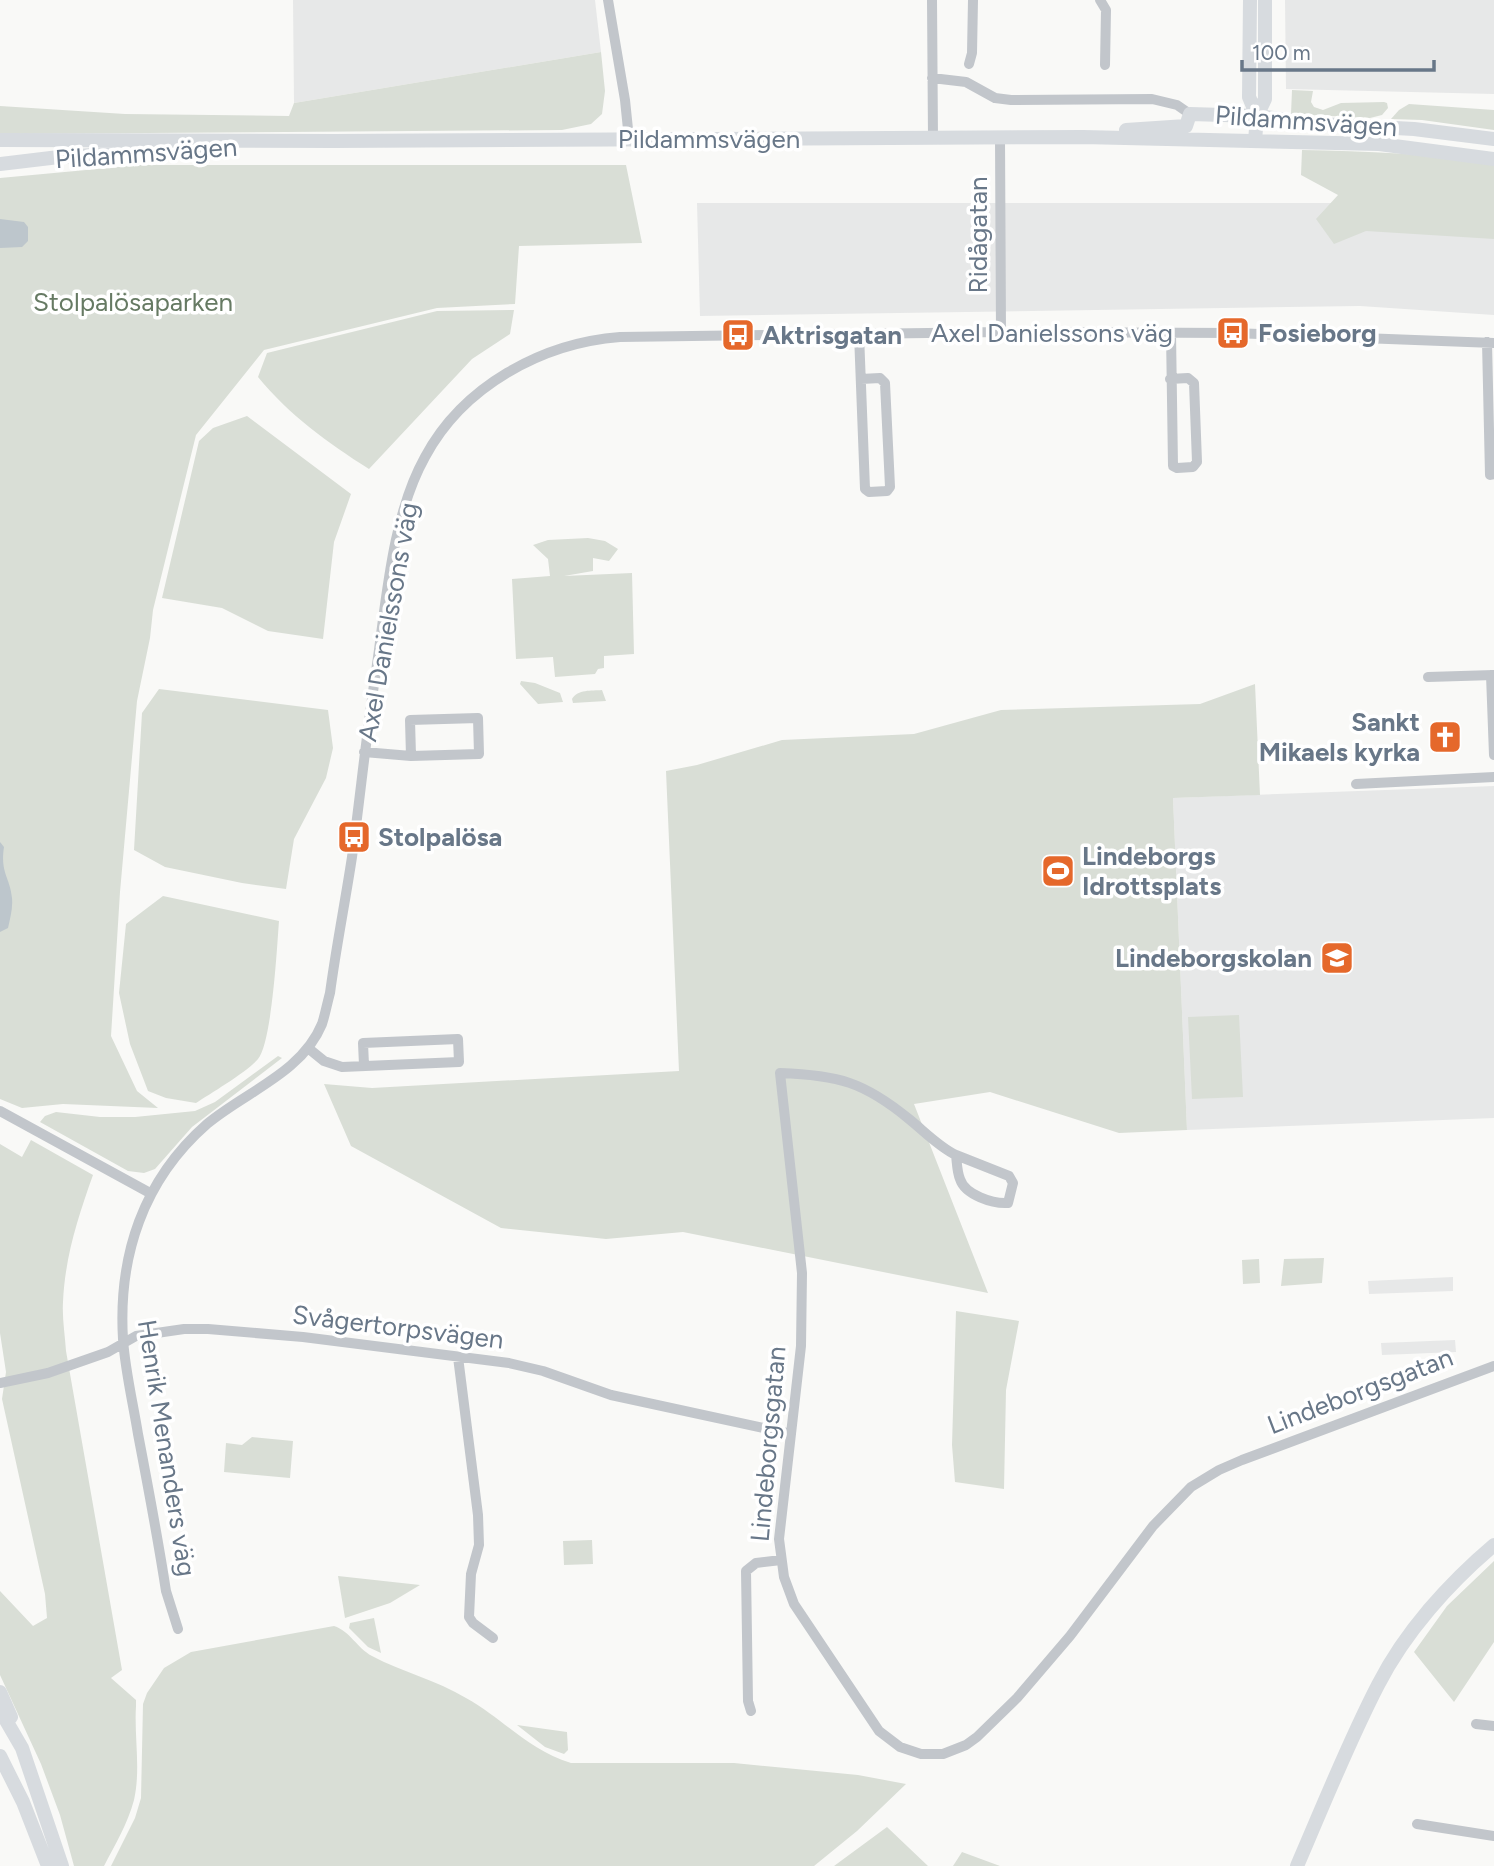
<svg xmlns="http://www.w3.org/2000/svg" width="1494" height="1866" viewBox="0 0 1494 1866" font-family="Figtree,sans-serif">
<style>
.built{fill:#e7e8e8}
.green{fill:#d9ded6}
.water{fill:#bdc6cc}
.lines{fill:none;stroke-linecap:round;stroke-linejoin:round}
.street{stroke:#c2c6cb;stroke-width:10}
.secondary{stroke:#d7dbdf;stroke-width:14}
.labels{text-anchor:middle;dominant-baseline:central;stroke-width:7;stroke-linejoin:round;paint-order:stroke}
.street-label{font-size:26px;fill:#687788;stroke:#fff}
.park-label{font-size:26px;fill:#667a63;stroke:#fff}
.poi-label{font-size:26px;font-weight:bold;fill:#687788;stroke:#fff;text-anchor:start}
</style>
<rect width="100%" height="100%" fill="#f9f9f7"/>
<path class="built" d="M293,0H595L601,52L294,103Z
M1285,0H1494V94L1286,89Z
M697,203H1345L1494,221V315L1360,306L700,316Z
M1494,786V1118L1187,1130L1173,798Z
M1453,1277V1291L1369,1294L1368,1281Z
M1455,1340L1456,1352L1382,1355L1381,1343Z"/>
<path class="green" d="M601,52L605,91L602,114L591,124L562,130L0,134V106L125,114L289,116L294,103Z
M1292,90L1313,91L1311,102L1314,107L1323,110L1341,103L1384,102L1387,103L1388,108L1382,115L1370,118L1291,114Z
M1409,104L1494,110V130L1422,120L1391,119L1399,110Z
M1302,150C1367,151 1430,154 1494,163V239L1366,231L1334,244L1316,219L1338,195L1301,175Z
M140,165H626L642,243L519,246L515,304L437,308L264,350L196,435L153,610L150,638L137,701L120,892L111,1036L137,1091L158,1108L63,1104L22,1108L0,1099V178Z
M514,310L510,334L472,359L369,469C328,443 289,415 258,377L267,353L437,311Z
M247,416L351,494L334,542L323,639L268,631L222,608L162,598L199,441L213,428Z
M588,538L605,541L618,549L609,561L593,558V571L564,576L632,573L634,654L604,656V668L598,669L595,674L555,677L553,657L516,659L512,579L550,576L548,559L533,545L548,540Z
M521,681L535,683L560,693L563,702L538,704L520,684Z
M1255,684L1260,795L1173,798L1187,1130L1119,1133L990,1092L914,1104L988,1293L683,1232L606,1239L501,1228L351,1146L324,1084L372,1088L679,1071L666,771L697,765L782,740L914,734L1001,710L1200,704Z
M159,689L328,710L333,748L326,778L294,839L286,889L242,883L165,867L134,850L142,713Z
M602,690L606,701L573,703L572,699C578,689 591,691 602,690Z
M163,896L279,921C277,947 272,1042 258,1059C247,1072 211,1093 196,1103L166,1098L148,1091L130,1044L119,993L126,924Z
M1239,1015L1243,1097L1192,1099L1188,1017Z
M278,1056L282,1058L192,1127L155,1169L144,1173L128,1171L40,1122L45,1116L56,1112L100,1117H135L195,1111L215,1102Z
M31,1140L93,1175C78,1217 65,1257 63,1302C62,1318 65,1335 66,1351L122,1670L111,1678L136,1700V1706C134,1737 141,1769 134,1800C128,1823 115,1845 104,1866H74L60,1815L41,1764L0,1675V1591L33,1626L47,1618L45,1594L2,1399L6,1372L0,1333V1144L22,1157Z
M1324,1258L1322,1283L1281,1286L1284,1259Z
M1259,1259L1260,1283L1243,1284L1242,1260Z
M956,1311L1019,1321L1006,1390L1004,1489L955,1482L952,1445Z
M252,1437L293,1441L290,1478L224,1472L226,1443L242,1445Z
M592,1540L593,1564L564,1565L563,1541Z
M1494,1561V1642L1454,1702L1414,1652L1447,1606Z
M338,1576L420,1585L390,1603L345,1618Z
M374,1618L381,1653L368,1647L349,1628L350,1623Z
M334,1626C350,1631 357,1648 372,1656C402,1672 436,1680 466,1698C505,1720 527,1749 571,1763H734L858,1775L906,1784L857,1831L814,1866H111L135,1818L141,1798L143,1704L147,1693L164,1668L191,1652Z
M517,1725L567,1732L568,1750L564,1754L545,1747Z
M887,1827L928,1866H834Z
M962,1852L1000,1866H953Z"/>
<path class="water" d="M0,219L24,222L28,227V241L22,247L0,248Z
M0,842L4,847C0,873 10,877 12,898C13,908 10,919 8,928L0,932Z"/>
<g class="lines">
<path class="street" d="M608,0L625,100L629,139
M932,0L933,138
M1100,0L1106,10L1105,65
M969,64L972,53L973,0
M932,78L966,82L995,98L1011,100L1152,99L1177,105L1190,114
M1000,138L1001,332
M859,334L865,489L869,492L887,491L890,487L885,383L880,378L861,379
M1487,342L1490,475L1494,474
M1170,379L1188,378L1194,383L1197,462L1193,467L1177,468L1173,466L1171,333
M1491,675L1494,755
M1428,677L1494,675
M364,752L411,756L479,754L478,718L410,720L411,756
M1356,784L1494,777
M308,1048L324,1061L342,1067L459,1062L458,1039L363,1043L364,1065
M0,1111L150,1193
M956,1155L1009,1176L1013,1183L1008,1203C993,1204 965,1195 960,1179C957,1172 957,1163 956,1155C939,1147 924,1131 909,1119C864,1082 838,1075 780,1073L802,1273L801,1346L779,1539L784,1577L794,1604L879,1731L900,1747L921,1754H943L966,1745L977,1737L1017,1698L1070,1636L1153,1526L1191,1487L1219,1470L1242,1460L1494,1366
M458,1357L478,1515L479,1545L471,1574L469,1617L473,1623L493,1638
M0,1383L48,1373L108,1352L136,1336L184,1329H208L303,1337L509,1363L543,1371L611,1395L791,1434
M178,1629L166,1591C158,1539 148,1486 138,1434C133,1403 125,1370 123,1339C118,1256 143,1180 207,1124C245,1092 302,1073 322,1024C325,1015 327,1004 330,993C336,948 345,903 352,857C360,798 366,738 375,678C386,608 390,520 425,457C463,386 542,343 620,337L1001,332L1233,333L1494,343
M751,1711L748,1701L746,1571L756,1563L781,1560
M1476,1724L1494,1726
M1417,1824L1494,1836"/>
<path class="secondary" d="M1250,0L1249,97L1257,116
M1126,130L1186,126L1190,114L1257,116L1320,124L1414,129L1494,139
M0,140L334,141L1083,137L1379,144L1494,159
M1255,141L1257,116L1265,99V0
M0,164L59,157L208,148
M0,1692L11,1717
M0,1710L22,1748L62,1866
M0,1756L23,1802L48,1866
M1297,1866C1323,1806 1348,1743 1378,1685C1405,1632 1449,1583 1494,1545"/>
</g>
<defs>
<symbol id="bus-square" viewBox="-11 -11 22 22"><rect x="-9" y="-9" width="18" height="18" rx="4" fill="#e5682b" stroke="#fff"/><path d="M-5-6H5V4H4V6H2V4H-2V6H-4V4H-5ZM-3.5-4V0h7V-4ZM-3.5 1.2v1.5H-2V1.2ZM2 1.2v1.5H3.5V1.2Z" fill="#fff"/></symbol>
<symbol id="church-square" viewBox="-11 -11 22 22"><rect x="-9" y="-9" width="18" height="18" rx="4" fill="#e5682b" stroke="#fff"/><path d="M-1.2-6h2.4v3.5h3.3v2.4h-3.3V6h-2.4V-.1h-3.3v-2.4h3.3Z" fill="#fff"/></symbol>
<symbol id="stadium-square" viewBox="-11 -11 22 22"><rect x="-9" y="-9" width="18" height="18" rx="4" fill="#e5682b" stroke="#fff"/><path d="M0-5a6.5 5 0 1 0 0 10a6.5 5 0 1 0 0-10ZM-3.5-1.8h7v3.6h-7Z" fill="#fff"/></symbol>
<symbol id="school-square" viewBox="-11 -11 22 22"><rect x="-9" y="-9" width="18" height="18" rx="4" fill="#e5682b" stroke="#fff"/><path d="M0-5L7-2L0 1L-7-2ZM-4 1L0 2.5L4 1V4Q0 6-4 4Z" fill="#fff"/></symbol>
</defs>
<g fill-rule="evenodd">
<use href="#bus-square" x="1214" y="314" width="38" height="38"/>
<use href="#bus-square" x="719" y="316" width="38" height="38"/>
<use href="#church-square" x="1426" y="718" width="38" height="38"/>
<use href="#bus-square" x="335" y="818" width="38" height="38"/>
<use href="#stadium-square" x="1039" y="852" width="38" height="38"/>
<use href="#school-square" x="1318" y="939" width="38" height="38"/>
</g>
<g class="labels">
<g class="street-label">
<text transform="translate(1306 121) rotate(4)">Pildammsvägen</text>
<text x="709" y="139">Pildammsvägen</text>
<text transform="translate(146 153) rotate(-4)">Pildammsvägen</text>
<text transform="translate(978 235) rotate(-90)">Ridågatan</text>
<text x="1052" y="333">Axel Danielssons väg</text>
<text transform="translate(388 622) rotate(-80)">Axel Danielssons väg</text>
<text transform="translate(398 1327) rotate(7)">Svågertorpsvägen</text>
<text transform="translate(1360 1391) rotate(-21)">Lindeborgsgatan</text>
<text transform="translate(768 1444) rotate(-85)">Lindeborgsgatan</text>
<text transform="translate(167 1448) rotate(81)">Henrik Menanders väg</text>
</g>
<g class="park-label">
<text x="133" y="302">Stolpalösaparken</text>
</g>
<g class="poi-label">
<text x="1258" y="333">Fosieborg</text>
<text x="762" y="335">Aktrisgatan</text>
<text x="1420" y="722" text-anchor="end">Sankt<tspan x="1420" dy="30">Mikaels kyrka</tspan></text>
<text x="378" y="837">Stolpalösa</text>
<text x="1082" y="856">Lindeborgs<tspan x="1082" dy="30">Idrottsplats</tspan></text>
<text x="1312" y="958" text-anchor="end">Lindeborgskolan</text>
</g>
</g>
<path d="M1242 60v10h192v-10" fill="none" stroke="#687788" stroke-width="3.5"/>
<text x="1252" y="60" font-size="21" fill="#687788" stroke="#ffffff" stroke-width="5" paint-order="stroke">100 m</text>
</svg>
